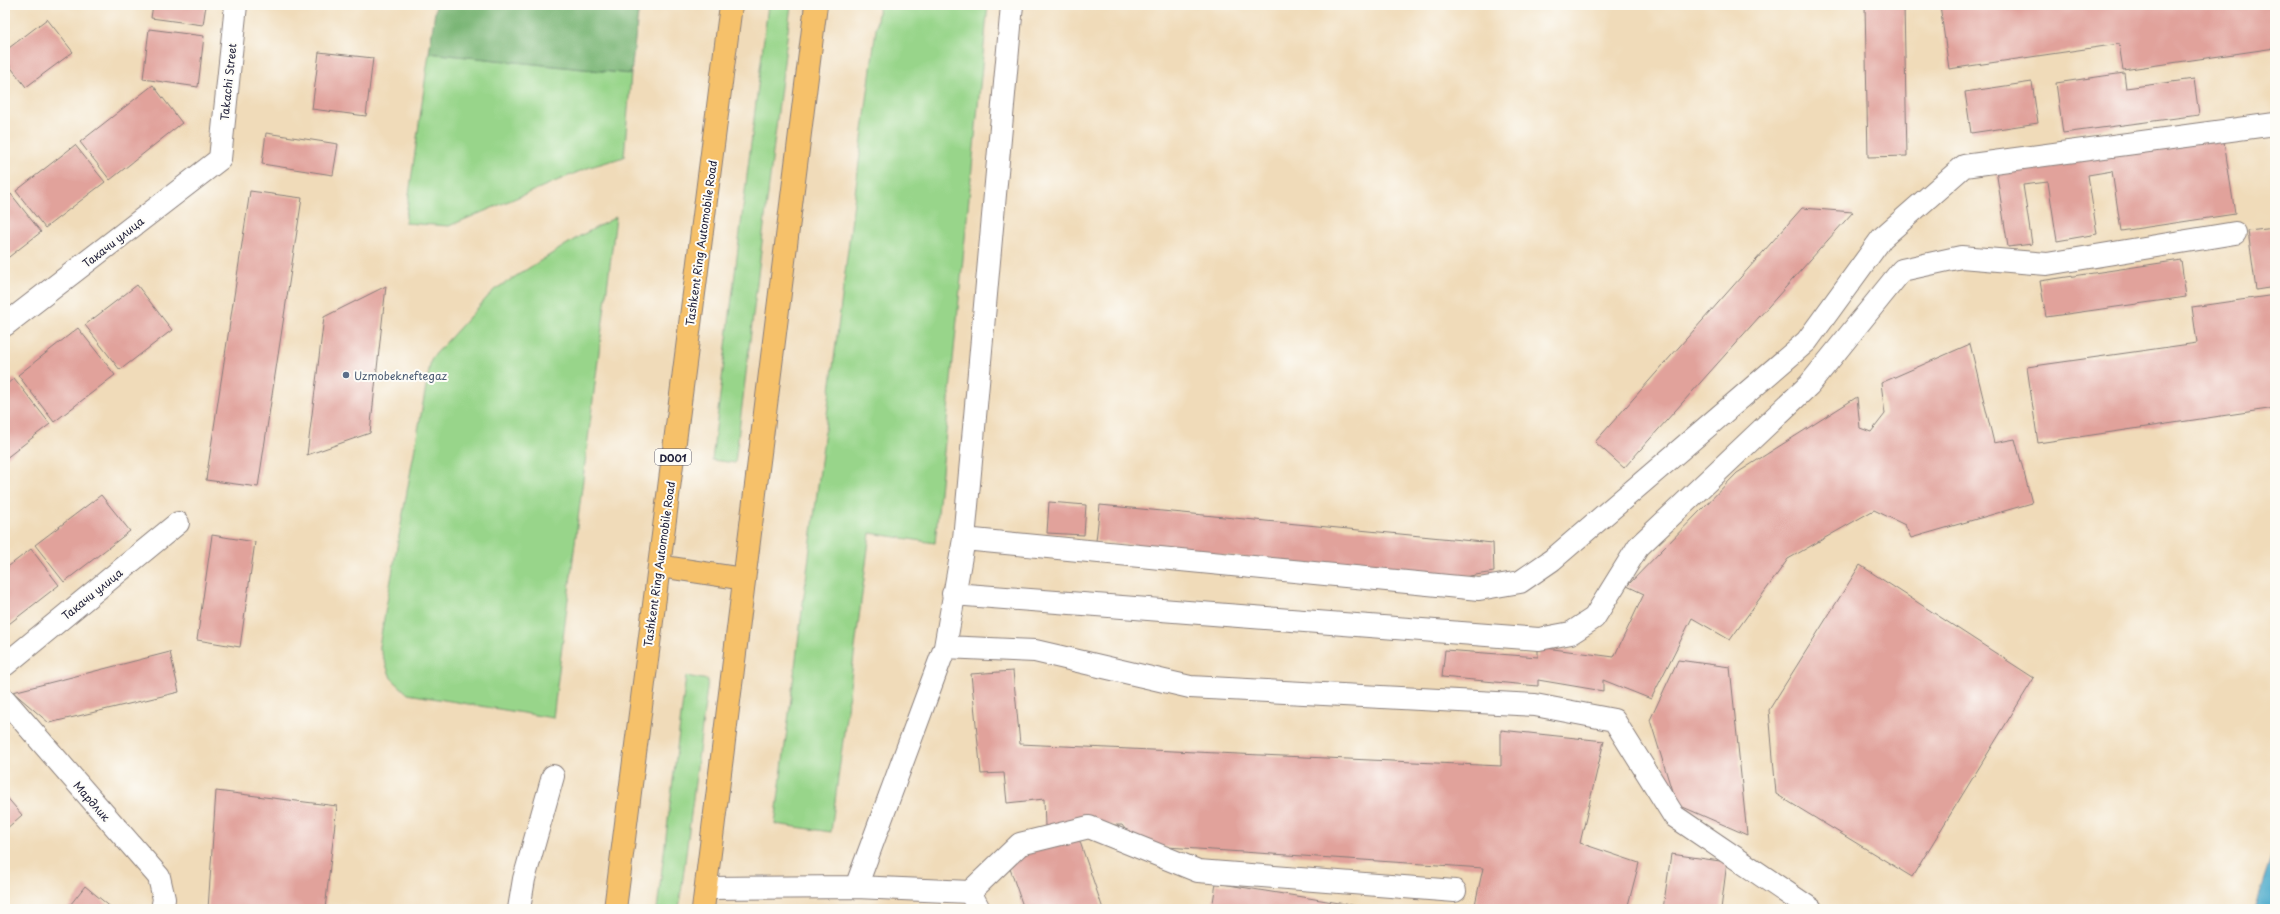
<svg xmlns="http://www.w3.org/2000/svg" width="2280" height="914" viewBox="0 0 2280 914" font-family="'Playpen Sans',sans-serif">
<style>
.green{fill:#98d58a;stroke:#5d7c62}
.forest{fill:#7ab676;stroke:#4e6c58}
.water{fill:#4caacb;stroke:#376683}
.building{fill:#e1a29b}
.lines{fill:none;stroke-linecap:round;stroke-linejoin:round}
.minor-casing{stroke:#897e7a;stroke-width:24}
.highway-casing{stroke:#897e7a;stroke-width:24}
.minor{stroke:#fff;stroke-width:22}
.highway{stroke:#f6c16b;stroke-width:22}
.service-dot{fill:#5c6f8a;stroke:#fdfcf7;stroke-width:1.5}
.labels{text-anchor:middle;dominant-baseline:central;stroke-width:4;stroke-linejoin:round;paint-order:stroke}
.shield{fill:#fdfcf7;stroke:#646373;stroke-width:1}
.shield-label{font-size:10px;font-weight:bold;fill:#22223b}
.street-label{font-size:11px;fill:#22223b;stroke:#fdfcf7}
.service-label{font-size:11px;fill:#4e5e75;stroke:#fdfcf7;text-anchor:start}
</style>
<rect width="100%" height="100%" fill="#fdfcf7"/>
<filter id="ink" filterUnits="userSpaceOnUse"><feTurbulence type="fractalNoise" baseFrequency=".025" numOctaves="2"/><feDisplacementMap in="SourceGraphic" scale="8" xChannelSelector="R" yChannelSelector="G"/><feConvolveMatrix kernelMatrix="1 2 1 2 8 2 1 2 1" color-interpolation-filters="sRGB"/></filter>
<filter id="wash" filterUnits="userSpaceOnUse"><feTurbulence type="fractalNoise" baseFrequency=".012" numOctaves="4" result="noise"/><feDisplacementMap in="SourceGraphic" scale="16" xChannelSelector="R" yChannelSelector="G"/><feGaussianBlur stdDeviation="0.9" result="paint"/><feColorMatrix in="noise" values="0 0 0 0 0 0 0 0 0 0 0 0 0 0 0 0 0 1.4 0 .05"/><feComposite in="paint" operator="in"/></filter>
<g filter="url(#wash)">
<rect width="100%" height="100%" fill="#f0dbb9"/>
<path class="green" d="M768,5H791L735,463L712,460Z
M879,5H988L935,543L870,533L831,832L775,824Z
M429,53L631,74L624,157L590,167L449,226L405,223Z
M616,217L553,718L408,694L391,678L379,646L431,359L494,290L580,236Z
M686,676L708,680L679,909H657Z"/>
<path class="forest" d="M436,5H639L631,74L429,53Z"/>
<path class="water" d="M2275,846V909H2254L2274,848Z"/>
<g id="blocks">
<path class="building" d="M153,5H206L203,25L151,18Z
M1865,5H1904L1907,156L1868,157Z
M1940,5H2275V48L2123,70L2119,44L1949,69Z
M47,19L73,52L26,87L5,60V51Z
M149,29L204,36L198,87L143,79Z
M319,52L373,58L366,116L312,109Z
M2124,73L2126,88L2194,79L2199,115L2063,133L2056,83Z
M2032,82L2038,123L1971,133L1965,92Z
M153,85L182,123L110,180L80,142Z
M266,133L338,144L333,175L262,164Z
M2223,135L2235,214L2121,231L2112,171L2088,175L2097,234L2057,241L2048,182L2023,185L2032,244L2008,247L1996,170Z
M75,145L105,182L45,228L16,191Z
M250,191L302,198L258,487L206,480Z
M11,194L41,232L5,260V199Z
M1802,208L1853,212L1624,468L1595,442Z
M2275,228V287L2256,290L2248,231Z
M2181,260L2186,297L2046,317L2040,281Z
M137,285L172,330L120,370L85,325Z
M386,286L370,433L307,455L324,317Z
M2275,295V408L2038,443L2027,367L2197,343L2192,307Z
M78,328L115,375L54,422L18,375Z
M1970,344L1994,443L2015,439L2032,503L1911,538L1905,525L1874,510L1788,559L1730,640L1692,618L1651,699L1603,680V691L1538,680V686L1442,677L1445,650L1538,657V647L1614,657L1644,594L1627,586L1737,473L1857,397L1860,428L1871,432L1885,414L1881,383Z
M14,378L50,424L5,459V386Z
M101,495L130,531L64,582L35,545Z
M1049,502L1086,505L1084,535L1047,533Z
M1100,505L1493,543L1494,572L1445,580L1096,541Z
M212,535L255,542L240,647L197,640Z
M31,549L59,585L5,627V569Z
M1860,565L2034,678L1912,877L1776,794L1769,710Z
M170,652L179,692L49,723L13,692Z
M1678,660L1730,667L1747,835L1676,804L1650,720Z
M1013,671L1020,744L1501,766V730L1604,741L1580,843L1639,863L1627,909H1474L1483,868L1137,845L1122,825L1045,826L1044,799L1007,803L1004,773L981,774L971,674Z
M216,791L337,806L325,909H208Z
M5,795L22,815L5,830Z
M1078,836L1103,909H1024L1007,860Z
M1671,854L1727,862L1721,909H1663Z
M1216,883L1370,908V909H1212Z
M85,886L113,909H67Z"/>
</g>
</g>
<g filter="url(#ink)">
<use href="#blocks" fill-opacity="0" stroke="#897e7a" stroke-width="1"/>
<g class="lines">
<defs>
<path id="minor" d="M5,325L220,159L236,5
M964,539L1012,5
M953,594L1539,639L1571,633L1594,618L1638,547L1809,385L1902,270L1961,257L2047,264L2235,233
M945,647L1035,651L1190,687L1535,705L1614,720L1674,816L1811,909
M5,665L178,523
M5,700L159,877L164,899L162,909
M856,887L945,647L964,539L1479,589L1520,582L1552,560L1807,341L1882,238L1964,166L2275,124
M706,888L856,887L970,892L979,909
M970,892L1020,844L1089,827L1198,871L1455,891
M519,909L524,879L553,776"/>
<path id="highway" d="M659,566L744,579
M615,909L731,5
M703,909L816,5"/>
</defs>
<use href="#minor" class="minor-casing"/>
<use href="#highway" class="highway-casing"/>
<use href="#minor" class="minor"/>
<use href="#highway" class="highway"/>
</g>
</g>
<circle class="service-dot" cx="346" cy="375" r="4"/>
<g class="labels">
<rect class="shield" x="655" y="449" width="36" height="16" rx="3"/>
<g class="shield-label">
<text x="673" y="457">D001</text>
</g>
<g class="street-label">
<text transform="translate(228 82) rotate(-84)">Takachi Street</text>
<text transform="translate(113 242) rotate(-38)">Такачи улица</text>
<text transform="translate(701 243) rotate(-82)">Tashkent Ring Automobile Road</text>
<text transform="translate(659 564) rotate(-82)">Tashkent Ring Automobile Road</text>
<text transform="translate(92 594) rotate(-39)">Такачи улица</text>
<text transform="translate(92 801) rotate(49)">Мардлик</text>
</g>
<g class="service-label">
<text x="354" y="375">Uzmobekneftegaz</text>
</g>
</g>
<rect width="2280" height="914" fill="none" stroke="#fdfcf7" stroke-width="20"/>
</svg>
